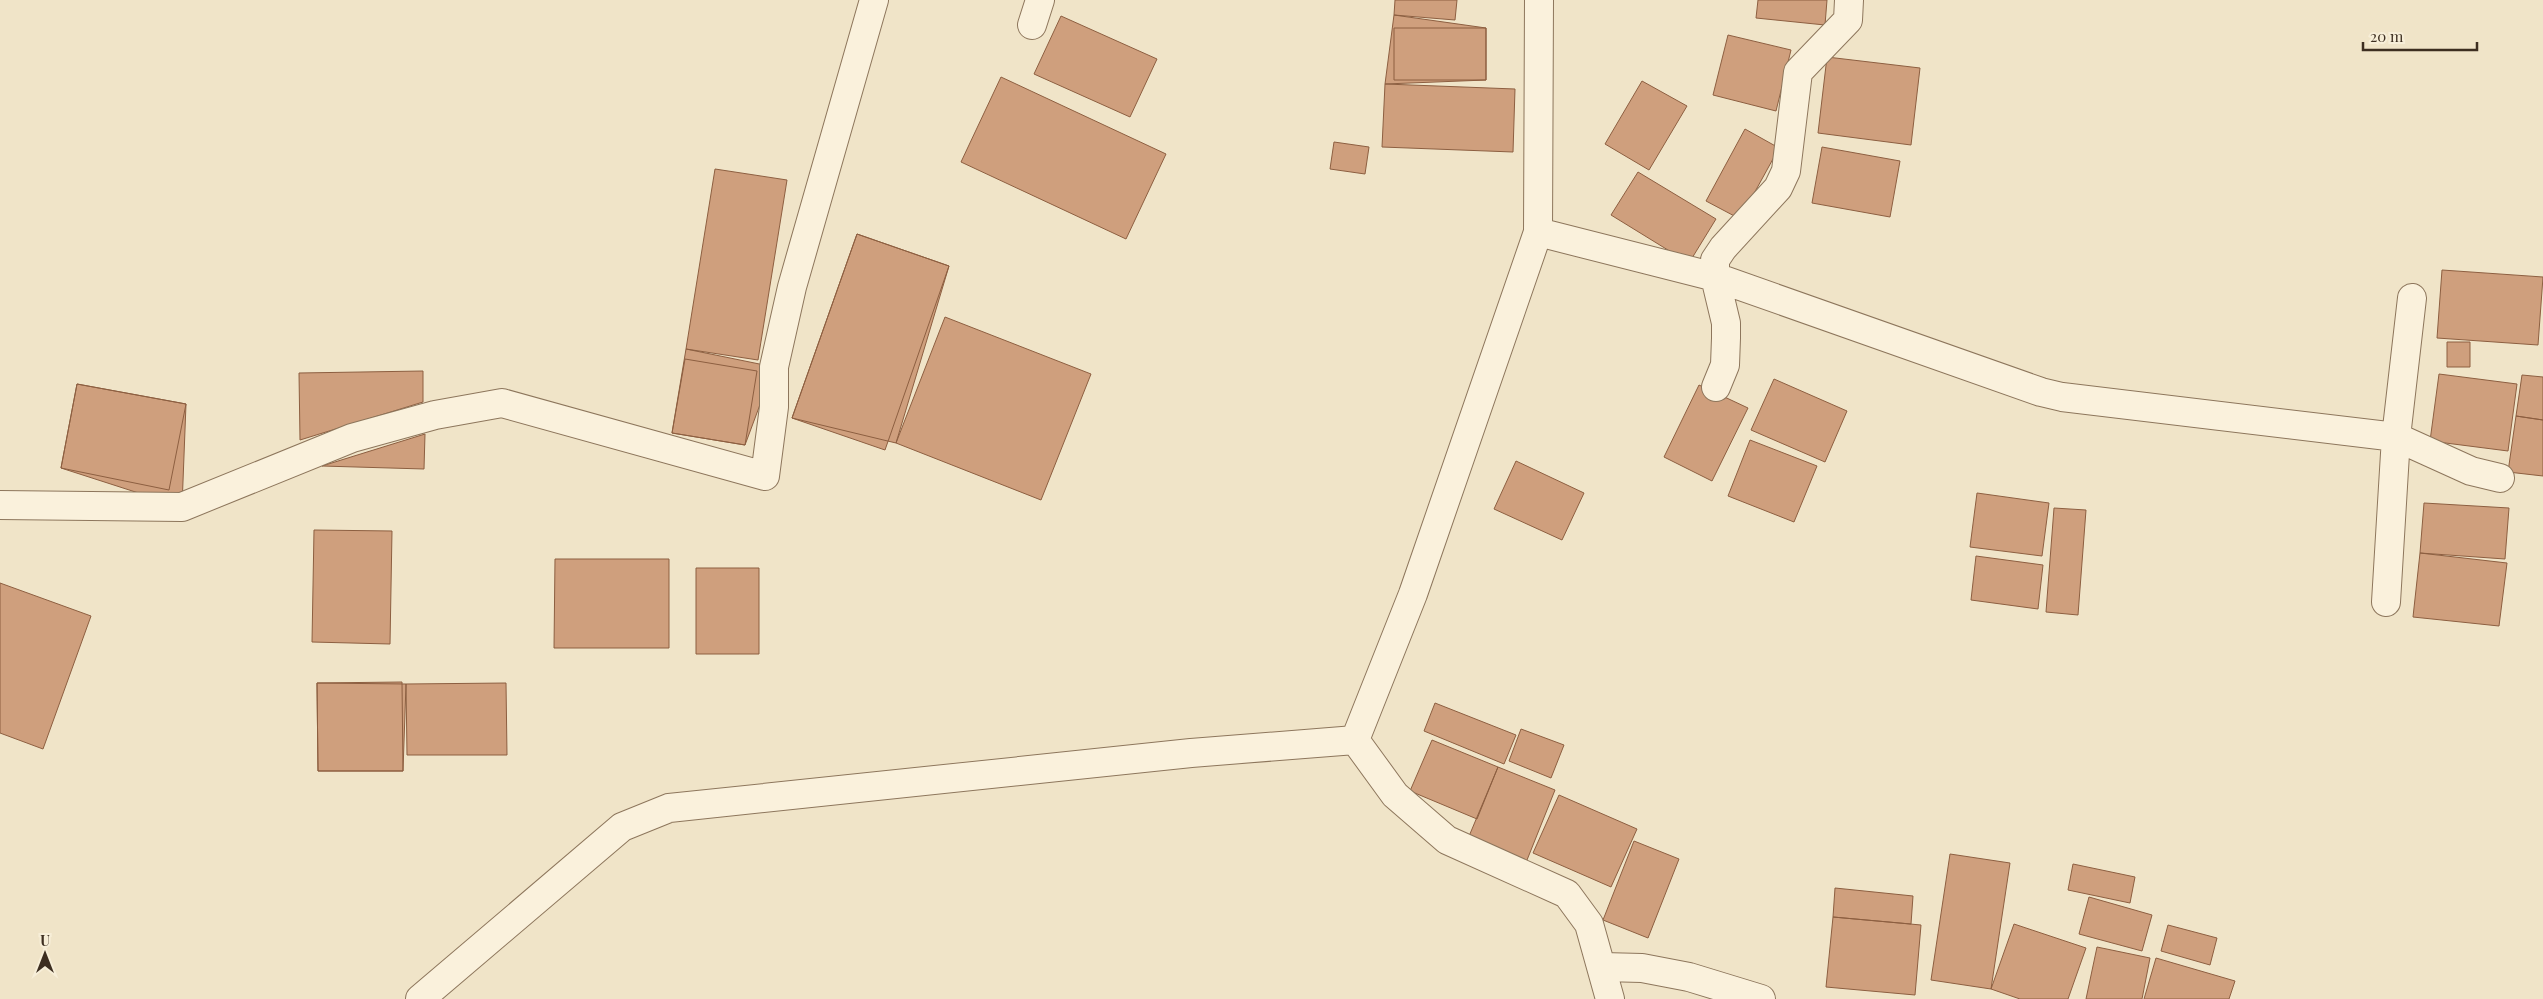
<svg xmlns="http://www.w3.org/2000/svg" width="2543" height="999" viewBox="0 0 2543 999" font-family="'Playfair Display',serif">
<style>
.building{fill:#cf9f7d;stroke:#8d5f41}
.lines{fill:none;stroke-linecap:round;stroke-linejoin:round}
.street-casing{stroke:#8d765c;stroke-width:30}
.street{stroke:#faf1dc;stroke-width:28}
</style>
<rect width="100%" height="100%" fill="#f0e4c8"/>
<path class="building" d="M1395,0H1457L1455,20L1394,15Z
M1758,0H1827L1825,25L1756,18Z
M1394,15L1486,28V80L1385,84Z
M1061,16L1157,59L1130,117L1034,74Z
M1394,28H1486V80H1394Z
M1728,35L1791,50L1776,111L1713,95Z
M1827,57L1920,68L1911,145L1818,133Z
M1001,77L1166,154L1126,239L961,162Z
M1642,81L1687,106L1649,170L1605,144Z
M1385,84L1515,89L1513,152L1382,147Z
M1745,129L1779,148L1740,219L1706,201Z
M1334,142L1369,147L1365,174L1330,169Z
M1822,147L1900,161L1890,217L1812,203Z
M715,169L787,180L758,360L686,349Z
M1638,172L1716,219L1689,263L1611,215Z
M857,234L949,266L885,450L792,418Z
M857,234L949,266L896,443L792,418Z
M2442,270L2543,277L2538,345L2437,338Z
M945,317L1091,374L1041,500L896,443Z
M2447,342H2470V367H2447Z
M686,349L774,367L745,445L672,433Z
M685,359L757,371L745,445L672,433Z
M423,371V402L300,440L299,373Z
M2439,374L2517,384L2508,451L2430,441Z
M2522,375L2543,377V420L2516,416Z
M1774,379L1847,411L1825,462L1751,430Z
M77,384L186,404L169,490L61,468Z
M77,384L186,404L182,507L61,468Z
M1699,385L1748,408L1712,481L1664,457Z
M2516,416L2543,420V476L2508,472Z
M425,434L424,469L322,466Z
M1750,440L1817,466L1794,522L1728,496Z
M1516,461L1584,493L1562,540L1494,509Z
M1977,493L2049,503L2042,556L1970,547Z
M2424,503L2509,508L2505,559L2420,553Z
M2054,508L2086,510L2078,615L2046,612Z
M314,530L392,531L390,644L312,642Z
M2420,553L2507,563L2499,626L2413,617Z
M1976,556L2043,565L2038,609L1971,600Z
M555,559H669V648H554Z
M696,568H759V654H696Z
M0,583L91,616L43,749L0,733Z
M402,682L403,771H318L317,683Z
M317,683L406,684L403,771H318Z
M506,683L507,755H407L406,684Z
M1435,703L1516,735L1504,764L1424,731Z
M1521,729L1564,745L1551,778L1509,761Z
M1432,740L1498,767L1477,819L1410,791Z
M1498,767L1555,790L1525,865L1467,841Z
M1559,795L1637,829L1611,887L1533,853Z
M1634,841L1679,859L1648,938L1603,920Z
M1950,854L2010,863L1991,989L1931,980Z
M2073,864L2135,877L2130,903L2068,890Z
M1835,888L1913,896L1911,924L1833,917Z
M2089,897L2152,915L2142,951L2079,934Z
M1833,917L1921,925L1915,995L1826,987Z
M2014,924L2086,948L2068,999H2020L1991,989Z
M2168,925L2217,938L2210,965L2161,951Z
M2097,947L2150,958L2142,999H2086Z
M2156,958L2235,981L2229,999H2144Z"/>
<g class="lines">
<defs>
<path id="street" d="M1539,0L1538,232L1715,277L2041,392L2062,397L2396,437L2471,471L2500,478
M1032,25L1040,0
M1716,387L1725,365L1726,338V323L1715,277V260L1723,248L1778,188L1786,171L1798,72L1848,20L1849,0
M0,505L182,507L352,438L435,415L502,403L765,476L774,407V367L792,287L874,0
M2386,602L2396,437L2412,298
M1355,740L1395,795L1447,840L1567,894L1589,924L1610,999
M1603,967L1642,968L1689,977L1761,999
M420,999L622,827L669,808L1191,753L1355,740L1413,594L1538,232"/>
</defs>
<use href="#street" class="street-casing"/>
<use href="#street" class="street"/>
</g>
<g transform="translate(45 954)" stroke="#f7eed8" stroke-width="4" paint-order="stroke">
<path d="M0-4L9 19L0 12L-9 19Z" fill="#3d2e20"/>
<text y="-8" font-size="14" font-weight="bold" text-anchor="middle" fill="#3d2e20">U</text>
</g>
<path d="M2363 42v8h114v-8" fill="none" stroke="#3d2e20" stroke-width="2.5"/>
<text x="2370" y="42" font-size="15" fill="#3d2e20" stroke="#f7eed8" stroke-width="4" paint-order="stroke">20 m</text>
</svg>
